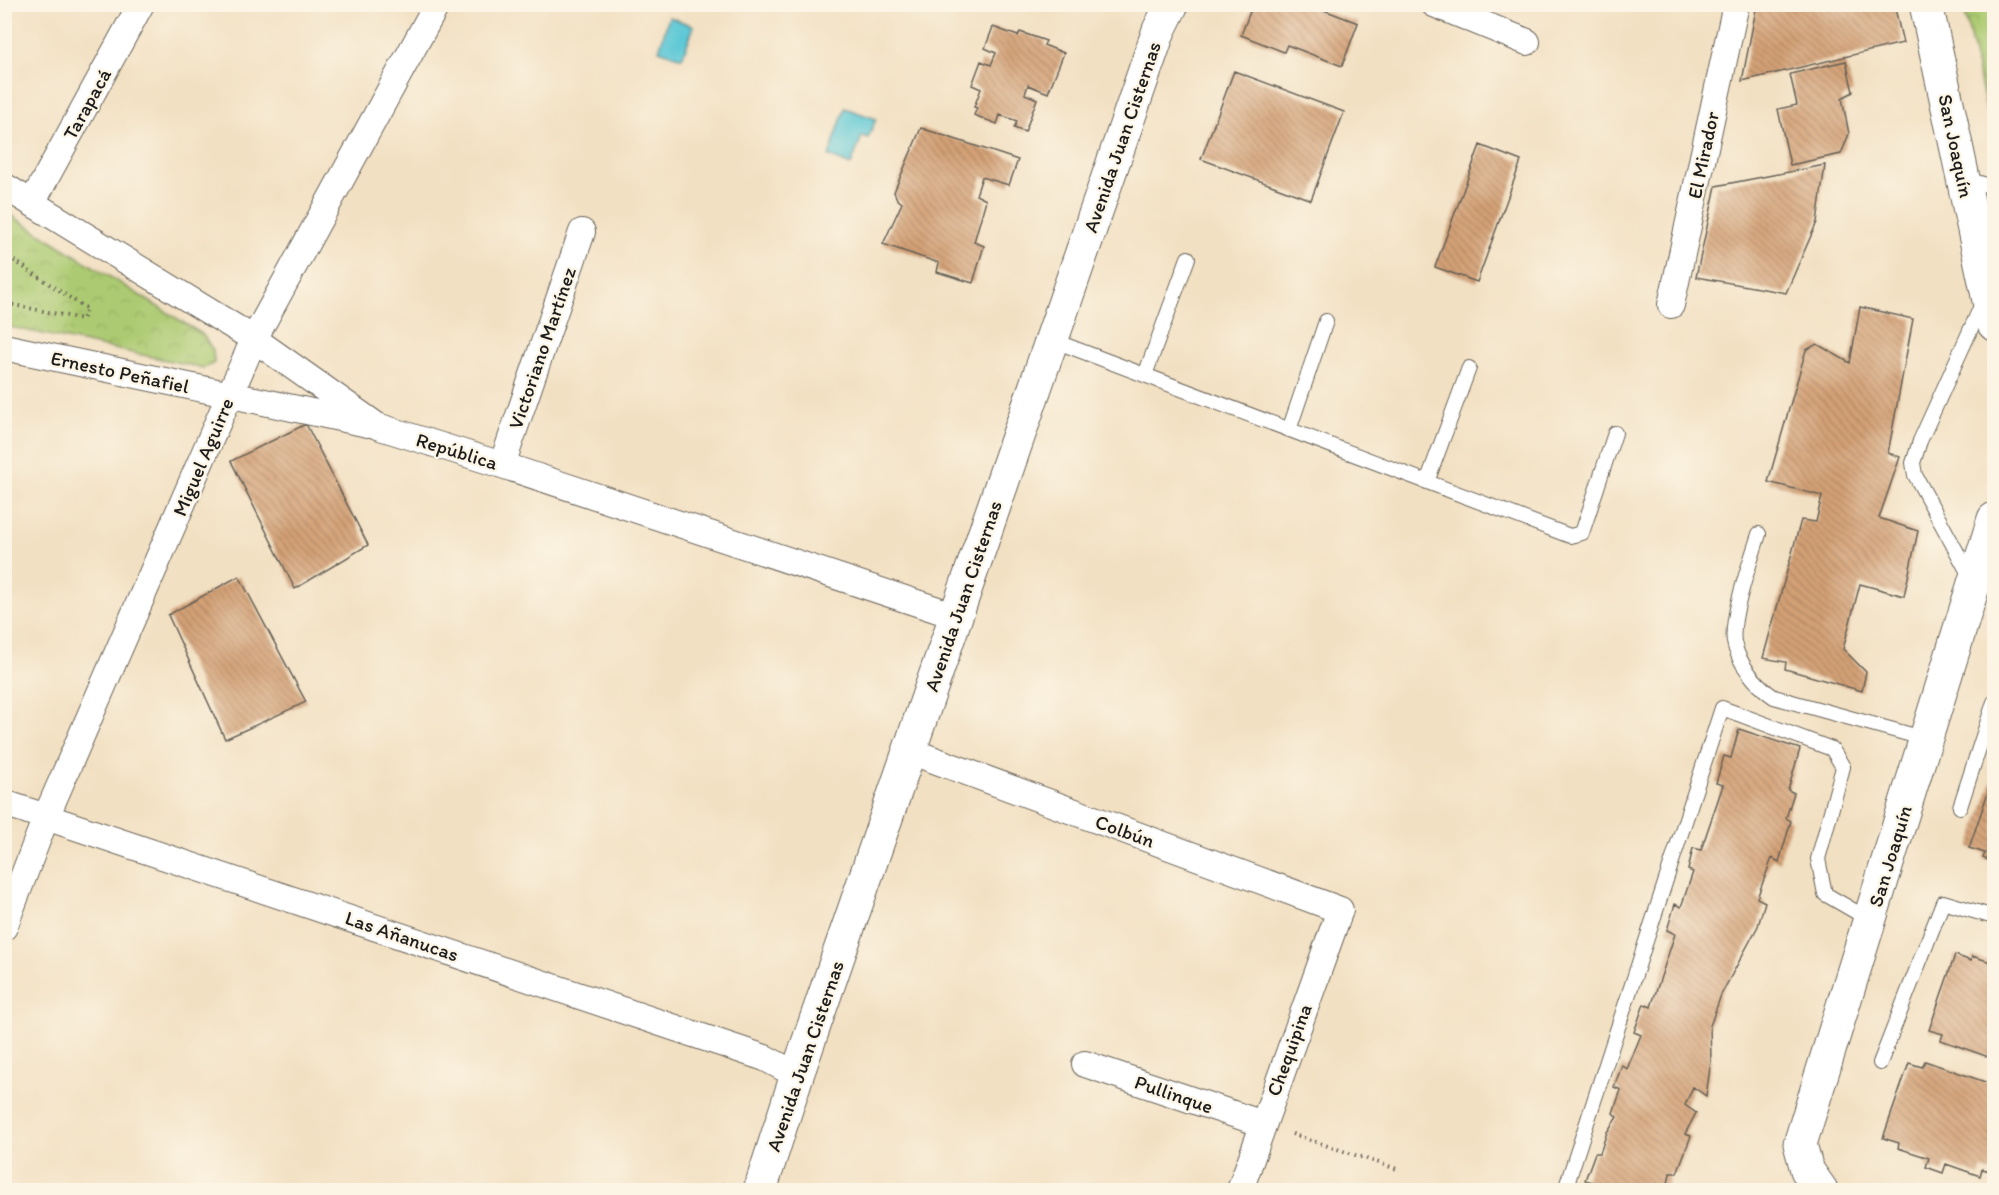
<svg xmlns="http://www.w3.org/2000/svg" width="1999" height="1195" viewBox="0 0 1999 1195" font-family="Itim,sans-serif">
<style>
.park{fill:url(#park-crowns);stroke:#647346;stroke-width:1.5}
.water{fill:#5cc8d5;stroke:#3c7278;stroke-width:1.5}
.building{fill:url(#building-back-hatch)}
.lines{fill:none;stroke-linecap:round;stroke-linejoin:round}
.lane-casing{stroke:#676156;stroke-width:16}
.street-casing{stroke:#676156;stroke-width:28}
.secondary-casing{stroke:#676156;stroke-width:35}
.primary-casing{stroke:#676156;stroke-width:35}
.path{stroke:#676156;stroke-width:4;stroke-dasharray:1.5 4.5;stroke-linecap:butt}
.lane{stroke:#fff;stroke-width:14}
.street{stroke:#fff;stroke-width:26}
.secondary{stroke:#fff;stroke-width:33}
.primary{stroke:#fff;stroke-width:33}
.labels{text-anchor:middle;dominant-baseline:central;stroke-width:4.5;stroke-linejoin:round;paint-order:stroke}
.street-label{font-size:20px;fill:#1c1c1c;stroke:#fcf5e5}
</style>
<defs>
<pattern id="park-crowns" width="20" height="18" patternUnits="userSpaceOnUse" patternTransform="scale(1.5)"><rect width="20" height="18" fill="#acca71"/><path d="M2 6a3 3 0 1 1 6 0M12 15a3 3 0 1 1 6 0" fill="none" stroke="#93ad61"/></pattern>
<pattern id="building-back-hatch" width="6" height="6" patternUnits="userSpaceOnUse" patternTransform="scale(1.5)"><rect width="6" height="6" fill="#d4a176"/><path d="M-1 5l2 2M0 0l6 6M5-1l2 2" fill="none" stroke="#ab8260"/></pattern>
</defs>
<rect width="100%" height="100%" fill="#fcf5e5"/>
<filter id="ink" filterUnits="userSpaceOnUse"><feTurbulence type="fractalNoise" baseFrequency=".0167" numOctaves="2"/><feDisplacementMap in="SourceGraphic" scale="12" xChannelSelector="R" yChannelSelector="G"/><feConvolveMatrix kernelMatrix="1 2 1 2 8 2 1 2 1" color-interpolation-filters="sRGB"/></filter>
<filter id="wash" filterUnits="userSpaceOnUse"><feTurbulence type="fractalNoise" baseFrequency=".008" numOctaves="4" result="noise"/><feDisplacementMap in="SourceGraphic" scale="24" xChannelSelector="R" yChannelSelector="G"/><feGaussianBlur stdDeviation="1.35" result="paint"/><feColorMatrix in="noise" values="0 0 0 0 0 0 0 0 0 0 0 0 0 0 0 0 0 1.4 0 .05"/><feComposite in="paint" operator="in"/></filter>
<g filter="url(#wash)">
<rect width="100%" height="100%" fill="#f2e0c2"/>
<path class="park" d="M1963,5H1994V136L1992,135Z
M4,211L202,334L213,350L214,363L204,368L5,326Z"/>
<path class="water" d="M669,17L694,26L682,58L659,50Z
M845,108L876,119L868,138L862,136L851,165L829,156Z"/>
<g id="blocks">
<path class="building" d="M1253,4H1308L1358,23L1342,66L1287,45L1284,52L1241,35Z
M1757,4H1894L1903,43L1742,81Z
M993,27L1018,36L1020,32L1046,41L1044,45L1064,53L1048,93L1028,85L1025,94L1037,99L1025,132L1014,128L1017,121L1000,115L997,124L974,115L977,108L974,107L981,89L972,85L981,61L991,65L996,53L985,48Z
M1846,61L1853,92L1842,98L1849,134L1841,154L1790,165L1778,109L1797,105L1790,74Z
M1234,71L1344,112L1311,200L1201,159Z
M921,128L1018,160L1009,185L982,177L976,195L986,200L974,242L984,246L973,283L937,272L939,263L883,244L902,203L897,199L894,192Z
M1480,145L1521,161L1477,282L1435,267Z
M1825,165L1817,222L1786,293L1696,277L1716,186Z
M1860,307L1913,319L1888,453L1900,457L1879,518L1918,531L1904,596L1860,584L1843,649L1866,672L1862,691L1785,669L1786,662L1763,658L1801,520L1816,522L1822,496L1768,482L1806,350L1817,344L1850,363Z
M306,424L368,545L295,589L231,461Z
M239,576L306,702L225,739L168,615Z
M1739,729L1800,749L1788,790L1794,793L1786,818L1791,821L1779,862L1772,858L1757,898L1765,902L1758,926L1721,995L1710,1026L1711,1061L1706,1096L1693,1087L1685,1105L1696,1113L1685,1134L1691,1136L1677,1173H1670L1667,1190H1590L1593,1182L1585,1180L1595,1153H1600L1607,1132L1617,1117L1613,1113L1621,1090L1614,1087L1622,1065L1627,1069L1641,1035L1634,1032L1644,1004L1651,1007L1675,934L1667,930L1675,904L1681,907L1693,872L1688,870L1693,848L1701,850L1723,785L1716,783L1724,756L1731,758Z
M1994,775V862L1983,858L1985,853L1969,848Z
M1955,955L1971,961L1972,956L1994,963V1059L1941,1040L1943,1034L1929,1030Z
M1925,1061L1994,1085L1993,1172L1982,1169L1980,1176L1946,1164L1943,1173L1926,1167L1929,1158L1898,1148L1899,1143L1883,1138L1909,1063L1922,1067Z"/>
</g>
</g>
<g filter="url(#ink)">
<use href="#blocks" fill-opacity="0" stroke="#676156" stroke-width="1.5"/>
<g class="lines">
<defs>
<path id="lane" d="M1965,179L1994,187
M1052,340L1570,536L1582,533L1615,433
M1145,375L1188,258
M1289,430L1326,321
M1427,482L1469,368
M1759,534C1751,560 1730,618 1734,642C1738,663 1756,685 1774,697L1926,739
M1971,578L1915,475L1913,463L1920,441L1983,302
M1960,807L1994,702
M1880,1063L1943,902L1994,917
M1565,1190L1722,708L1832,749L1843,767L1818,859L1825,894L1870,920"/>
<path id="street" d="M1434,4L1527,42
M4,186L254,339L377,426L502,465L956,616
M32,203L141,4
M1671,305L1736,4
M4,347L368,424
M502,465L582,232
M910,751L1340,910L1240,1190
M4,803L765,1058L797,1075
M4,927L46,817L254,339L437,4
M1085,1064L1263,1124"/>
<path id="secondary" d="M1926,4L1994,324
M1821,1190L1807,1170L1800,1144L1994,519"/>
<path id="primary" d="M760,1190L797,1075L1159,30L1172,4"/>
</defs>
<use href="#lane" class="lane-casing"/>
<use href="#street" class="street-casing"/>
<use href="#secondary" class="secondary-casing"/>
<use href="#primary" class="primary-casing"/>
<path class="path" d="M4,254L87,309L82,319L4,303
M1292,1134L1400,1170
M722,1190L725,1180"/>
<use href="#lane" class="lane"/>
<use href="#street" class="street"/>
<use href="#secondary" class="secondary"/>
<use href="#primary" class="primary"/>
</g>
</g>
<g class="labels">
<g class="street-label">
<text transform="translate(87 104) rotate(-61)">Tarapacá</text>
<text transform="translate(1122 137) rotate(-71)">Avenida Juan Cisternas</text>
<text transform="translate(1956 146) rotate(78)">San Joaquín</text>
<text transform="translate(1703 155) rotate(-78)">El Mirador</text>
<text transform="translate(542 348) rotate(-71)">Victoriano Martínez</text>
<text transform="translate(120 372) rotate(12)">Ernesto Peñafiel</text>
<text transform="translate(457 451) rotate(17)">República</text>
<text transform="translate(203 457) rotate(-67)">Miguel Aguirre</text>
<text transform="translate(963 596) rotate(-71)">Avenida Juan Cisternas</text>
<text transform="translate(1125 831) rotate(20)">Colbún</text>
<text transform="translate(1890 856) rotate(-73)">San Joaquín</text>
<text transform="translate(402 936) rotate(19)">Las Añanucas</text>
<text transform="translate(1289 1050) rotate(-70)">Chequipina</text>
<text transform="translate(805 1056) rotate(-71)">Avenida Juan Cisternas</text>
<text transform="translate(1174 1094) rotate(19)">Pullinque</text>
</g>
</g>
<rect width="1999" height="1195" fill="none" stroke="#fcf5e5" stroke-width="24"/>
</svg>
